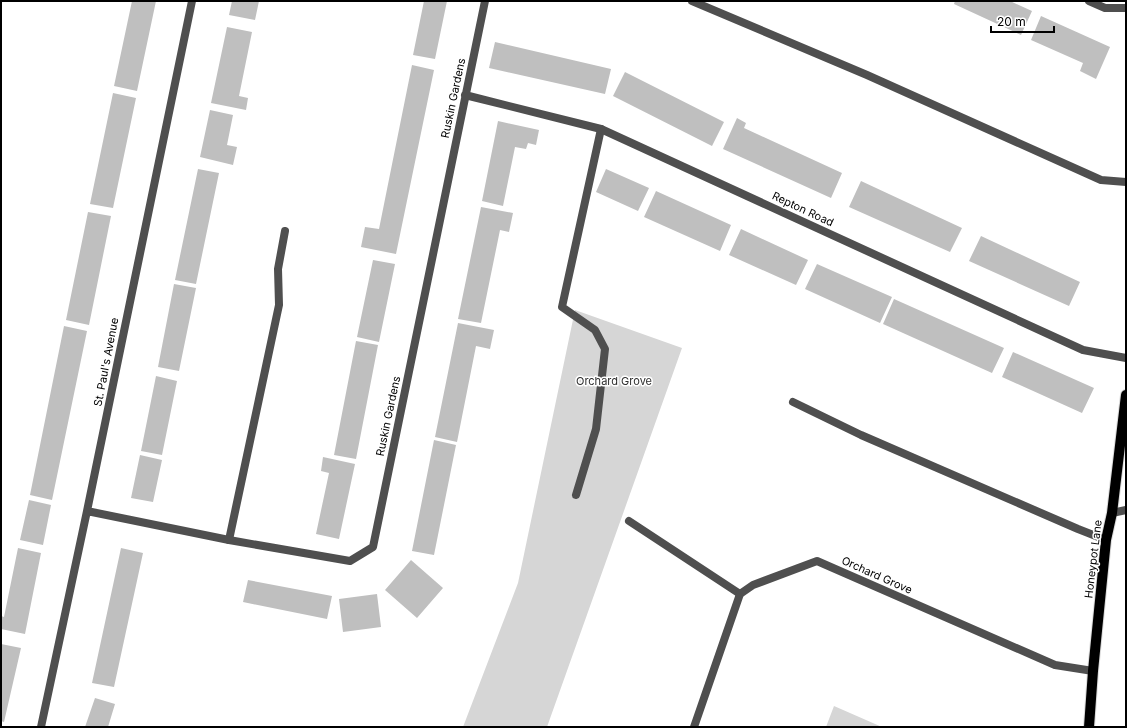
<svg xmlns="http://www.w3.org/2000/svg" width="1127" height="728" viewBox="0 0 1127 728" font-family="Inter,sans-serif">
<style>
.green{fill:#d6d6d6}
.building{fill:#bfbfbf}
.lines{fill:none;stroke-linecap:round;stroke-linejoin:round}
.primary-casing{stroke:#dbdbdb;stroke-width:12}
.lane{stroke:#4f4f4f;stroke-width:8}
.street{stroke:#4f4f4f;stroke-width:8}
.primary{stroke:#000;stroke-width:10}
.labels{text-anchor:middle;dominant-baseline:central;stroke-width:3;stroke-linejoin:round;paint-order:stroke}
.street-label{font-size:11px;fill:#000;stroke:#fff}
.park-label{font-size:11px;fill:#2d2d2d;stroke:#fff}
</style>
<rect width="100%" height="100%" fill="#fff"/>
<path class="green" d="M575,310L682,348L547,727H463L518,583Z
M834,706L882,727H826Z"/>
<path class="building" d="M132,1H156L137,91L114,86Z
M232,1H259L255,20L229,15Z
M424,1H447L435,59L413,55Z
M955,1H1010L1032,11L1021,35L954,4Z
M1041,16L1110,47L1096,79L1080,71L1083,63L1031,40Z
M227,27L252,32L239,96L248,98L246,110L211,103Z
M495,42L611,69L605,94L489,68Z
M412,65L434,70L396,254L361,247L365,227L379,229Z
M625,72L724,122L712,146L613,96Z
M113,93L136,98L113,208L90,204Z
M210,110L233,115L227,145L237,147L233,165L200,157Z
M737,118L746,123L744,128L842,173L831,198L723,149Z
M498,121L539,130L536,145L528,143L526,149L515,147L503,206L482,201Z
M198,169L219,173L196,284L175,280Z
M606,169L649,188L638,211L596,192Z
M861,181L962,228L950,252L849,207Z
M656,191L731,225L720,251L644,217Z
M481,207L513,213L509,232L500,230L481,323L458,319Z
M88,212L111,216L89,325L66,320Z
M741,229L808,260L796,285L729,255Z
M981,236L1080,282L1069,306L969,261Z
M373,260L395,264L379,342L357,337Z
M817,264L892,297L880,323L805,289Z
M174,284L196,288L179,371L158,367Z
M894,299L1004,348L992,373L883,324Z
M458,323L494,330L490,349L476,346L457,442L435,437Z
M64,326L87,331L52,500L30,495Z
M356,341L378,345L356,459L334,455Z
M1013,352L1094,388L1082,413L1002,377Z
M156,376L177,381L162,455L141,451Z
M434,440L456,445L434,555L412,551Z
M140,455L162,460L153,502L131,498Z
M323,457L355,464L339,539L316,534L329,473L321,471Z
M29,500L51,505L43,545L20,540Z
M18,548L41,553L25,634L1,629V616L4,617Z
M121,548L143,553L114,687L92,683Z
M411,560L443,588L417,618L385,590Z
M248,580L332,596L327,619L243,602Z
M377,594L381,627L343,632L339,599Z
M1,644L21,648L4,722L1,721Z
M95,698L115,704L108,727H85Z"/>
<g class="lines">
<defs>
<path id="primary" d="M1089,727L1093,671L1106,540L1112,513L1126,395"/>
</defs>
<use href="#primary" class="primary-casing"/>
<path class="lane" d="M692,1L867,75L1101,180L1126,182
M793,402L861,435L1078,529L1106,540
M576,495L596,429L605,349L595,330L562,307L601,129
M629,521L740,594
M229,540L279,305L278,269L285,231"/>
<path class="street" d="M1089,1L1105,8H1126
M465,95L601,129L1083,350L1126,358
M87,511L229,540L350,561L373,547L485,1
M1112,513L1126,510
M41,727L87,511L192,1
M694,727L740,594L753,585L817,561L1055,665L1093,671"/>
<use href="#primary" class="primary"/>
</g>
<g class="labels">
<g class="street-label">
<text transform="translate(453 98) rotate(-78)">Ruskin Gardens</text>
<text transform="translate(803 209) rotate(25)">Repton Road</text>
<text transform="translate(106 362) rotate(-79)">St. Paul's Avenue</text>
<text transform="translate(388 416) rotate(-78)">Ruskin Gardens</text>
<text transform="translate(1093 559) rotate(-83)">Honeypot Lane</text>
<text transform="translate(877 575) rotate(24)">Orchard Grove</text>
</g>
<g class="park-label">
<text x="614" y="381">Orchard Grove</text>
</g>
</g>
<rect width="1127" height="728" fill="none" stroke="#000000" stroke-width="4"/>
<path d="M991 26v6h63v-6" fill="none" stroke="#000000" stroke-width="2"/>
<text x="997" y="26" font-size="12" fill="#000000" stroke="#ffffff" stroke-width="3" paint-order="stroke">20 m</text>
</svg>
